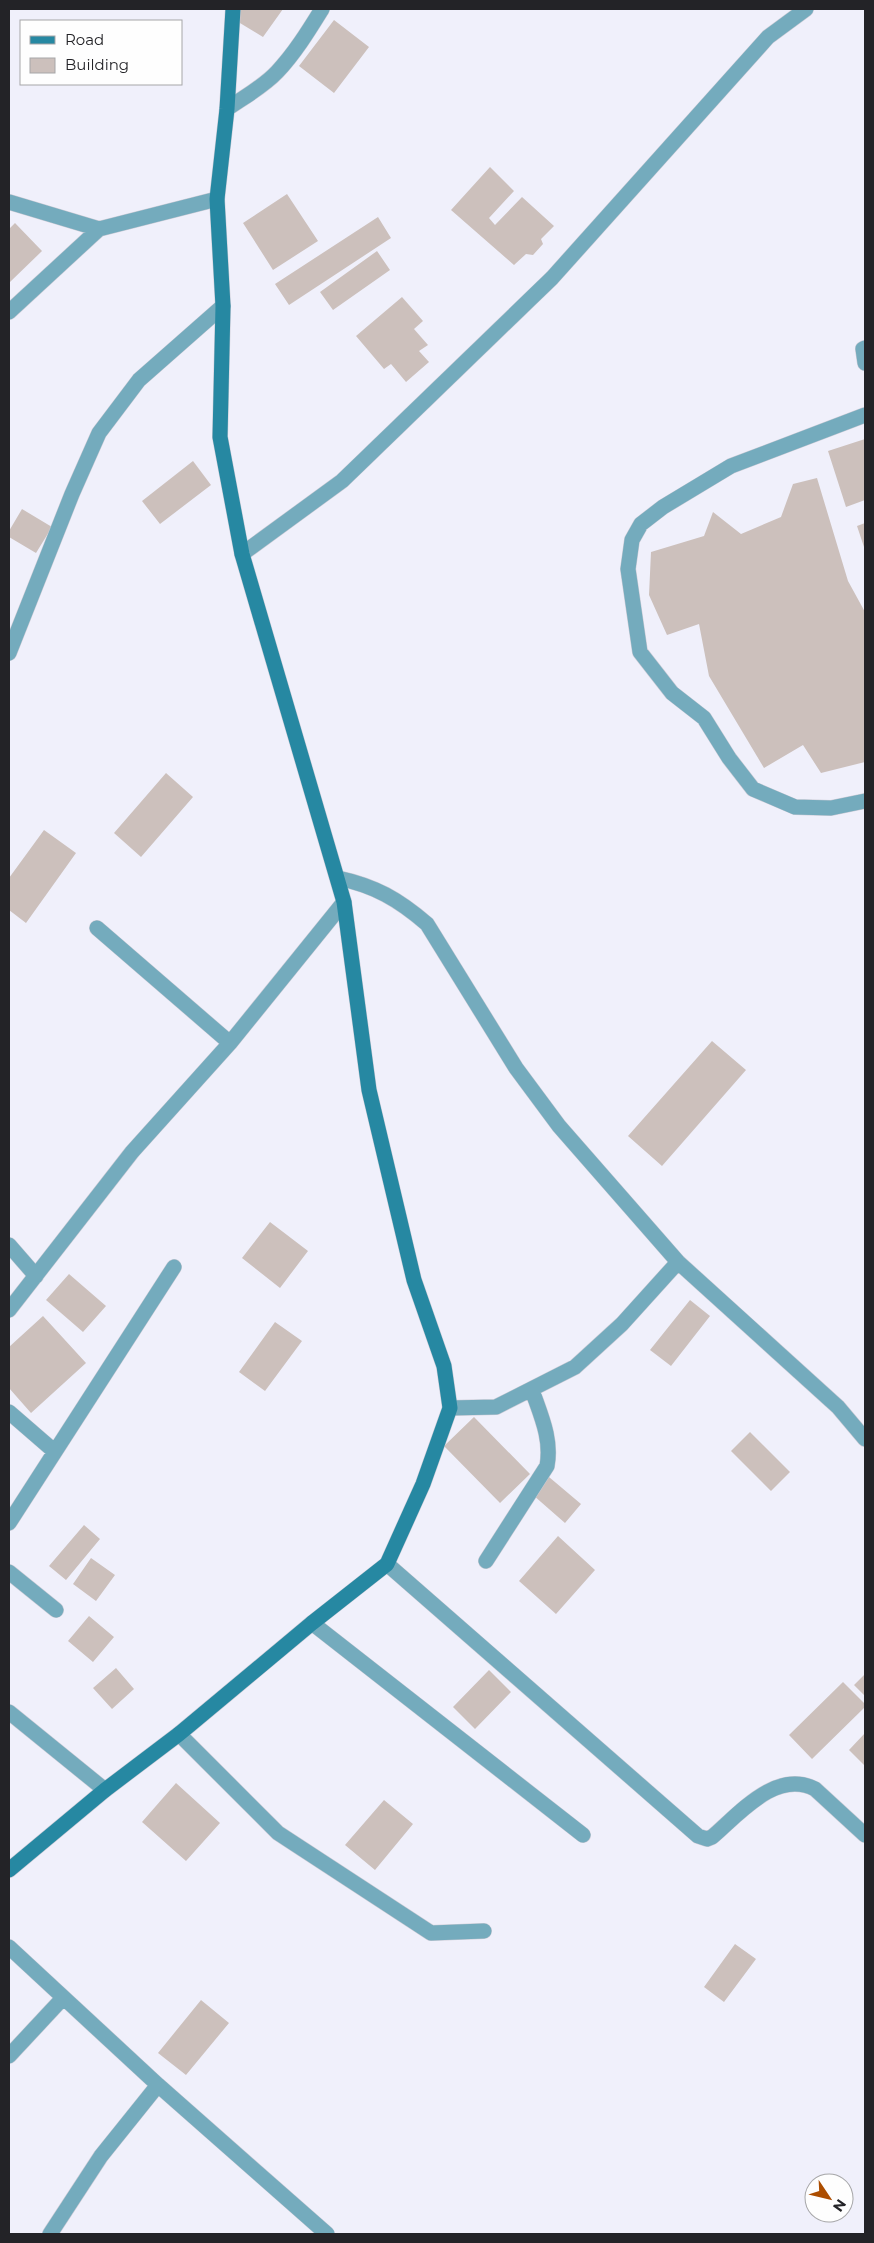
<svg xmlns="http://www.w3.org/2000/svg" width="874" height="2243" viewBox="0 0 874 2243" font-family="Montserrat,sans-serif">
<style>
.building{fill:#ccc0bc}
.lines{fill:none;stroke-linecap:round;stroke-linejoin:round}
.street-casing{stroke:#cbcbd5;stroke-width:16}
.secondary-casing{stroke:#cbcbd5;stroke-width:16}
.street{stroke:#74abbd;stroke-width:15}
.secondary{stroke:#2688a2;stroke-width:15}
</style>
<rect width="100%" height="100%" fill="#f0f0fb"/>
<path class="building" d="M236,9H283L263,37L235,20Z
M334,20L369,47L334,93L299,66Z
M490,167L514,191L489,218L495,225L522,197L554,226L541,239L543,244L533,255L526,254L514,265L451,210Z
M287,194L318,241L273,270L243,223Z
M378,217L391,238L289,305L275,284Z
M15,223L42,251L9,283V229Z
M377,251L390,270L333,310L320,292Z
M402,297L423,321L414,329L428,345L419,351L429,362L406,382L391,364L384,369L356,336Z
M865,439V500L846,507L828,451Z
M193,461L211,485L160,524L142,501Z
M817,478L848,581L865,612V762L821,773L803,745L764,768L709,676L699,624L667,635L649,595L651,552L704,536L713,512L741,534L781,517L793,484Z
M22,509L52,527L36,553L9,537V531Z
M865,523V550L857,526Z
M166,773L193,797L141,857L114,833Z
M44,830L76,853L26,923L9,910V878Z
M712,1041L746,1070L662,1166L628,1136Z
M270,1222L308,1251L280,1288L242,1258Z
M69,1274L106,1306L83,1332L46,1300Z
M690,1300L710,1316L671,1366L650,1350Z
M43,1316L86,1363L31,1413L9,1388V1347Z
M275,1322L302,1341L265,1391L239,1372Z
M474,1417L530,1474L500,1503L444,1446Z
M750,1432L790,1472L771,1491L731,1451Z
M549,1477L581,1504L565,1523L533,1495Z
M84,1525L100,1539L66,1580L49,1566Z
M558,1536L595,1570L556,1614L519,1581Z
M91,1558L115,1575L96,1601L73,1584Z
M89,1616L114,1637L93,1662L68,1641Z
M116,1668L134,1689L112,1709L93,1688Z
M489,1670L511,1692L475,1729L453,1707Z
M865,1674V1696L854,1685Z
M843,1682L865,1704V1707L812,1759L789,1735Z
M865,1733V1766L849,1750Z
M176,1783L220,1823L186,1861L142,1822Z
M384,1800L413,1824L375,1870L345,1845Z
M735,1944L756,1959L724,2002L704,1987Z
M201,2000L229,2023L186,2075L158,2053Z"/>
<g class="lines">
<defs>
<path id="street" d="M227,109C244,97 263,87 277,72C295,53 309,30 322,9
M9,202L99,229L217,199
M9,312L99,229
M865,348L863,349L865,363
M865,415L731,466L663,507L641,524L632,540L628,569L640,652L672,693L704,718L729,758L753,789L795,807L831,808L865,801
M242,554L342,481L552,278L768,37L806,9
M9,653L72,494L99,433L139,380L223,306
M338,878C375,886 398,899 427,924L516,1068L559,1126L678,1262L838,1407L865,1439
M97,928L230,1043
M9,1245L36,1276
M9,1310L132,1152L230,1043L344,902
M450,1408L496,1407L575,1367L622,1324L678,1262
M9,1412L54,1451
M9,1523L174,1267
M486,1561L547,1466C552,1439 541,1416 532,1390
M387,1564L698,1836L707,1839L712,1837C739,1814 776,1769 815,1789L865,1835
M9,1572L56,1610
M312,1623L583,1835
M9,1712L105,1790
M179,1734L278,1833L431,1933L484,1931
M9,1947L158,2085L327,2234
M9,2056L63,1998
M50,2234L101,2156L158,2085"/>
<path id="secondary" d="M9,1870L105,1790L179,1734L312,1623L387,1564L423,1484L450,1408L444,1366L414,1280L369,1090L344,902L242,554L220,437L223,306L217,199L227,109L233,9"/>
</defs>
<use href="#street" class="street-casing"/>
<use href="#secondary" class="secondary-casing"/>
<use href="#street" class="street"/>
<use href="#secondary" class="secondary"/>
</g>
<rect width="874" height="2243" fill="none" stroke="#232327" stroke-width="20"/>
<rect x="20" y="20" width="162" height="65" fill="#fefefe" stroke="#a6a6a8"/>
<rect x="30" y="36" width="25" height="8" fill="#2688a2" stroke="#a6a6a8"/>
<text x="65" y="45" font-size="15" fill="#232327">Road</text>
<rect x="30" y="58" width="25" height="15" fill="#ccc0bc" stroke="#a6a6a8"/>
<text x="65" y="70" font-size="15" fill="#232327">Building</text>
<g transform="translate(829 2198) rotate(125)"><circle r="24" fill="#fefefe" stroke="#a6a6a8"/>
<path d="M0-4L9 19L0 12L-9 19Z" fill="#ac4d00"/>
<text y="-8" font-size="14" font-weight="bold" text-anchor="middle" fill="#232327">N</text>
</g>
</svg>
